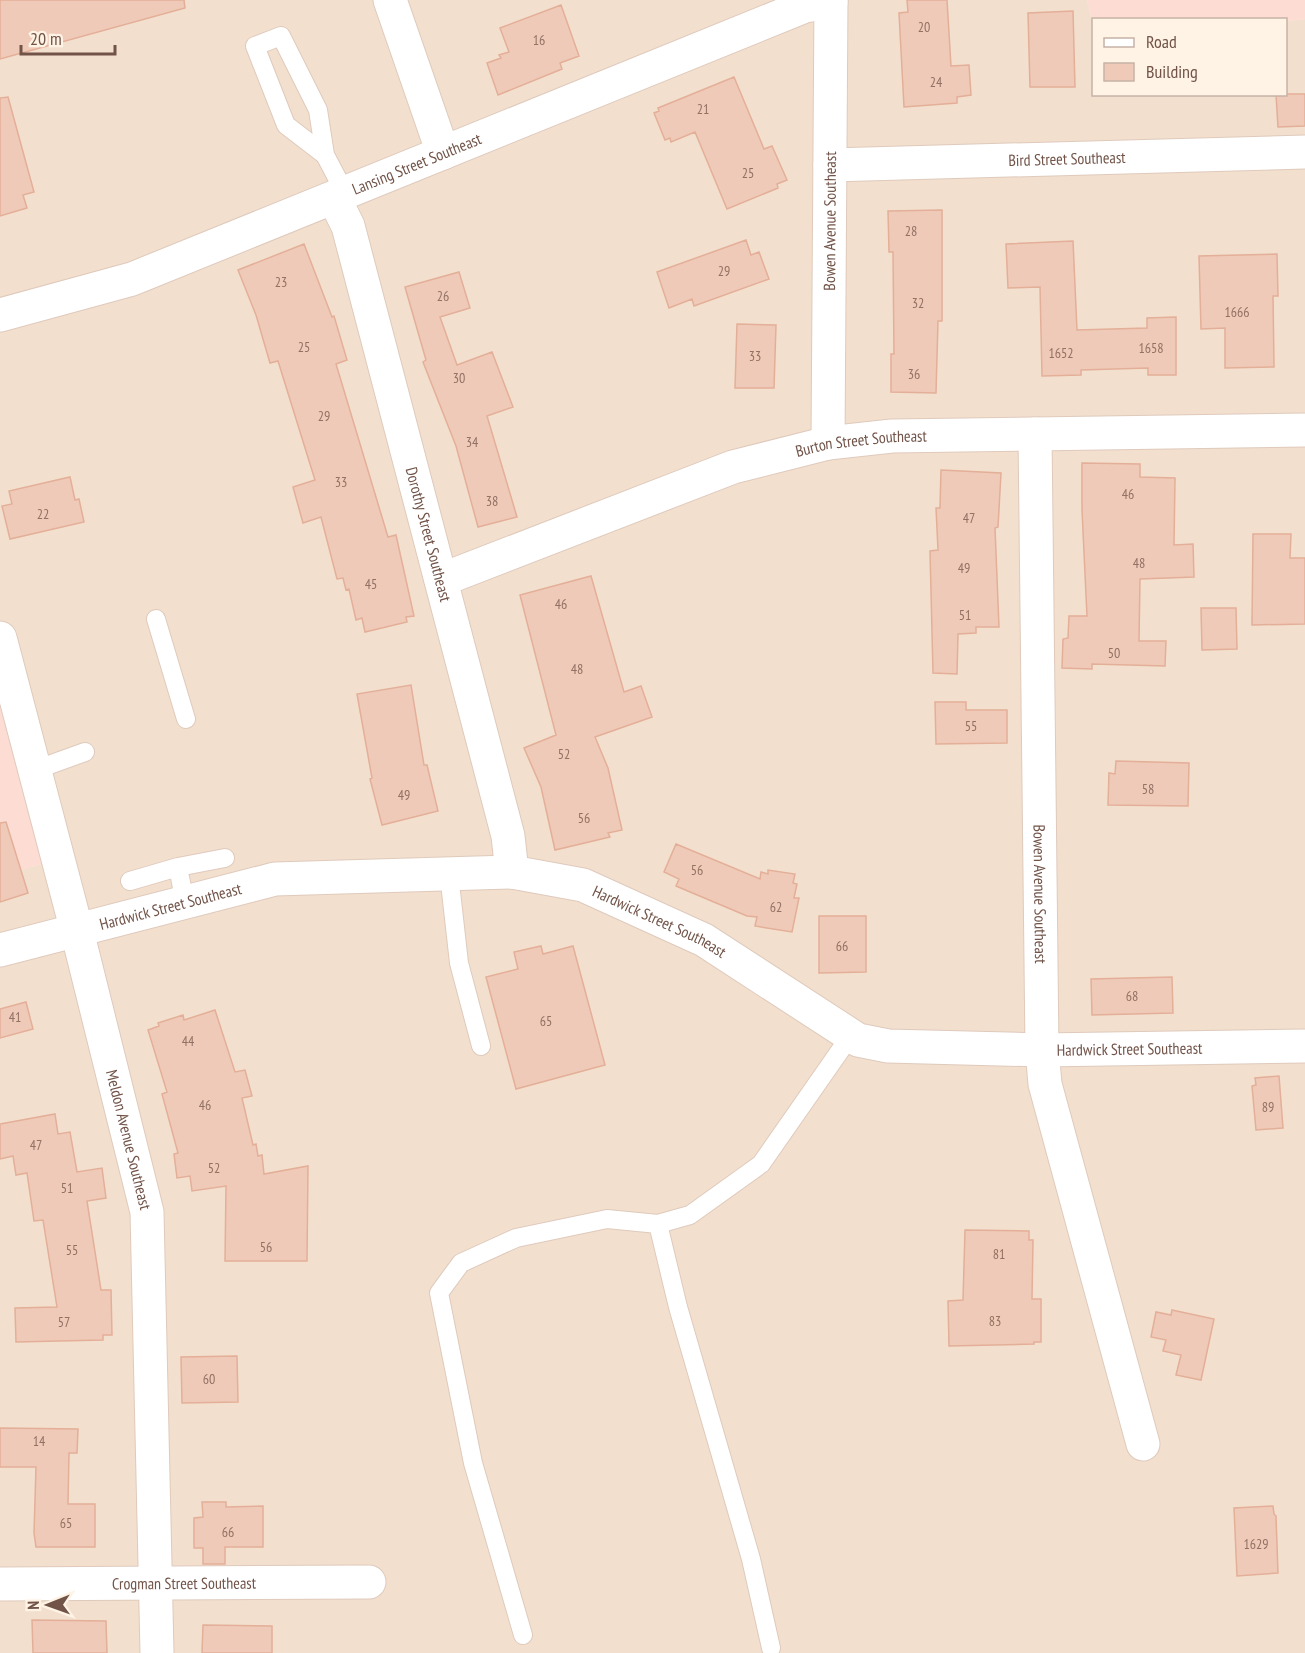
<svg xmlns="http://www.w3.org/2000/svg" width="1305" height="1653" viewBox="0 0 1305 1653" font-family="'PT Sans Narrow',sans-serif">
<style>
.residential{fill:#f3dfce}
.commercial{fill:#fcdcd3}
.building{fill:#f0cab8;stroke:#e3af98;stroke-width:1.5}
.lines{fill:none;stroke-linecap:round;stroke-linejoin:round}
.lane-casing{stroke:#dfcabc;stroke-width:20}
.street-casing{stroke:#dfcabc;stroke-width:35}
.lane{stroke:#fff;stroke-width:18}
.street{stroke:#fff;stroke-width:33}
.labels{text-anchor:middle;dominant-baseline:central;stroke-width:6;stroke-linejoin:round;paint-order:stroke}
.number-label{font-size:14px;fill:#917164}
.street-label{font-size:16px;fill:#715348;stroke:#fff3e5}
</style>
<rect width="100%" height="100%" fill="#fceee0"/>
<path class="residential" d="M0,0H1087L1093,24L1094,94H1286V21L1305,19V1653H0V876L52,861L0,675Z"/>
<path class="commercial" d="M1087,0H1305V19L1286,21L1094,20L1093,24Z
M0,675L52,861L0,876Z"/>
<path class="building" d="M0,0H184L185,8L0,59Z
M907,0H947L951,66L969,65L971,95L957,97V103L904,107L899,13L908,12Z
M561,5L579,56L560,63L562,69L498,95L487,63L501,58L499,55L509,52L500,28Z
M1073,11L1075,87H1030L1028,13Z
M734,77L764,149L772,146L787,180L777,184L778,188L727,209L695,132L671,142L670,138L665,140L654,113L659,111L658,108Z
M1276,94H1305V126L1278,127Z
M8,97L34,192L23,195L27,208L0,216V98Z
M942,210V321H938L936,393L891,392V354H894L893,252H889L888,211Z
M746,240L751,255L759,252L769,279L694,306L692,299L669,308L657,272Z
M1073,241L1077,330L1147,328V318L1176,317V375H1148V368L1081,370V375L1042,376L1040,287L1008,288L1006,244Z
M304,244L332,317L334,316L347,360L336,364L388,537L396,535L414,616L406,617L407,622L365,632L362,618L356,620L349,589L346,590L343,578L337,579L321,517L303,523L293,487L315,480L278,361L270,363L256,315L238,270Z
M1277,254L1278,296H1273L1274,367L1225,368V328L1201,329L1199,256Z
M459,272L470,308L440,317L457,365L492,352L513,407L487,416L517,517L478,527L456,446L423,362L426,360L405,287Z
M737,324L776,325L774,388H735Z
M1082,463L1140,464V477L1175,478L1174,545L1193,544L1194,577L1140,579L1139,641H1166L1165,666L1092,664V669L1062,668L1063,639L1068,638L1069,616H1087L1082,510Z
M941,470L1001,473L998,527L995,528L999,627H976V633L958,634L957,674L933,673L930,551L938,550L936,508H940Z
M70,477L75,500L79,499L84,522L10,539L2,506L12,504L9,491Z
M1253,534H1291L1290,558H1305V624L1252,625Z
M591,576L624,692L641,686L652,717L595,737L608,768L622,830L608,833L610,837L555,850L541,787L524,748L556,735L520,595Z
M1201,608H1236L1237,649L1202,650Z
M411,685L424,765H427L438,811L382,825L370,779L372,778L357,694Z
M935,702H966V710H1007V743L936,744Z
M1116,761L1189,763L1188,806L1108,805L1109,773L1115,774Z
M6,822L28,893L0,902V823Z
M676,844L760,879L761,872L768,874V870L795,874L793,883L797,884L794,898H799L792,932L755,926L757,917L747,916L676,886L679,879L664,872Z
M819,916H866V972L819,973Z
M541,946L543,954L573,946L605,1065L516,1089L486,977L518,969L514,952Z
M1172,977L1173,1013L1092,1015L1091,979Z
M26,1002L33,1029L0,1038V1009Z
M215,1010L235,1072L245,1070L252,1096L242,1098L253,1145L256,1144L258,1156L262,1155L264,1174L308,1166L307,1261H225L226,1186L192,1191L190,1176L177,1178L174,1154L178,1153L162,1094L167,1092L148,1030L159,1026L158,1023L183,1015L184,1020Z
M1279,1076L1283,1128L1256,1130L1252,1086L1256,1085L1255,1078Z
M55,1114L58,1134L70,1132L77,1172L102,1168L106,1198L87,1201L101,1290H111L112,1335H103V1340L16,1342L15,1308L57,1307L43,1220L34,1221L27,1173L16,1175L13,1156L0,1159V1124Z
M965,1230L1029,1231V1240H1033L1032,1299H1041V1342H1034V1344L949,1346L948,1301L963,1300Z
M1172,1310L1214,1319L1201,1380L1176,1375L1181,1355L1163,1351L1166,1340L1151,1337L1156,1312L1171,1315Z
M237,1356L238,1402L182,1403L181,1357Z
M0,1428L78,1429L77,1453H69L68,1504H95V1547H36L34,1533L36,1467H0Z
M202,1502H226V1507L263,1506V1547H225V1564H203V1548H194V1518L203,1517Z
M1273,1506L1274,1514L1276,1516L1278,1573L1237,1576L1234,1508Z
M32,1620L106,1621L107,1653H33Z
M203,1625L272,1626V1653H202Z"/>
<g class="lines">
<defs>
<path id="lane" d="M325,155L286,125L255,46L281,36L318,110L325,155L345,193
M156,619L186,719
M35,770L85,752
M178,867L225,858
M449,874L459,963L481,1046
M130,881L178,867L185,903
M658,1224L678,1307L751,1559L771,1648
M523,1635L473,1463L439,1293L461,1263L516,1238L607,1219L658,1224L690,1215L761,1164L851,1035"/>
<g id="street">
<path d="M390,0L443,153"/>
<path id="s1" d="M830,165L1305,152"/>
<path id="s2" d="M334,198L348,226L508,836L512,872"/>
<path id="s3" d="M0,315L132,279L805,6L831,2"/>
<path id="s4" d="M1035,434L1042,1050L1045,1084L1143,1444"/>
<path id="s5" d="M828,443L831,0"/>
<path id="s6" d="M441,580L733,467L828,443L892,436L1305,430"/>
<path id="s7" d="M0,638L77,931L147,1212L157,1653"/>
<path id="s8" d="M0,950L275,879L512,872L583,885L704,940L858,1040L888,1046L1042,1050L1305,1046"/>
<path id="s9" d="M0,1584L369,1582"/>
</g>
</defs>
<use href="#lane" class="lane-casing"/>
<use href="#street" class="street-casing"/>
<use href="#lane" class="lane"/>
<use href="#street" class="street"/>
</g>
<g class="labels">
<g class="number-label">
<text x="924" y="27">20</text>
<text x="539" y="40">16</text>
<text x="936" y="82">24</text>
<text x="703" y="109">21</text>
<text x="748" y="173">25</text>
<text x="911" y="231">28</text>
<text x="724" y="271">29</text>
<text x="281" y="282">23</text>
<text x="443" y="296">26</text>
<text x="918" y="303">32</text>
<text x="1237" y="312">1666</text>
<text x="304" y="347">25</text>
<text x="1151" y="348">1658</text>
<text x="1061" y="353">1652</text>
<text x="755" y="356">33</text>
<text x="914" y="374">36</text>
<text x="459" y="378">30</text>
<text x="324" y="416">29</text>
<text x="472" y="442">34</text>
<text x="341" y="482">33</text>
<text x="1128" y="494">46</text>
<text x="492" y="501">38</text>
<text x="43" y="514">22</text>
<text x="969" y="518">47</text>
<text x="1139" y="563">48</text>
<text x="964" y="568">49</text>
<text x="371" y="584">45</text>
<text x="561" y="604">46</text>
<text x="965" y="615">51</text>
<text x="1114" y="653">50</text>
<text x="577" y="669">48</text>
<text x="971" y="726">55</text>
<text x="564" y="754">52</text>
<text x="1148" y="789">58</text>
<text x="404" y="795">49</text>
<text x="584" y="818">56</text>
<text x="697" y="870">56</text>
<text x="776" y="907">62</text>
<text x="842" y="946">66</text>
<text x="1132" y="996">68</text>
<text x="15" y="1017">41</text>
<text x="546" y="1021">65</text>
<text x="188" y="1041">44</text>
<text x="205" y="1105">46</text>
<text x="1268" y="1107">89</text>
<text x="36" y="1145">47</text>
<text x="214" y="1168">52</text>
<text x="67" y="1188">51</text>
<text x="266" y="1247">56</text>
<text x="72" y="1250">55</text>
<text x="999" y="1254">81</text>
<text x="995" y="1321">83</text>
<text x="64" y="1322">57</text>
<text x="209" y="1379">60</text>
<text x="39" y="1441">14</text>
<text x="66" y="1523">65</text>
<text x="228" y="1532">66</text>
<text x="1256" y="1544">1629</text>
</g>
<g class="street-label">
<text stroke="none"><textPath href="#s1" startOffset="237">Bird Street Southeast</textPath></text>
<text stroke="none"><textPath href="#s3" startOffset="444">Lansing Street Southeast</textPath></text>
<text stroke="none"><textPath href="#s5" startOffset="222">Bowen Avenue Southeast</textPath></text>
<text stroke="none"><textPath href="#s6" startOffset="444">Burton Street Southeast</textPath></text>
<text stroke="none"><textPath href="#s2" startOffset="350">Dorothy Street Southeast</textPath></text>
<text stroke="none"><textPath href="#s4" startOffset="460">Bowen Avenue Southeast</textPath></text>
<text stroke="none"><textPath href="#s8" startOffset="176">Hardwick Street Southeast</textPath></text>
<text stroke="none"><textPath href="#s8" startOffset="678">Hardwick Street Southeast</textPath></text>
<text stroke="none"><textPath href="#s8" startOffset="1182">Hardwick Street Southeast</textPath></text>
<text stroke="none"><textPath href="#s7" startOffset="518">Meldon Avenue Southeast</textPath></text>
<text stroke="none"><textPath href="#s9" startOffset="184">Crogman Street Southeast</textPath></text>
</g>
</g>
<rect x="1092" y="18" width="195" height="78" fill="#fff3e5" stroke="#c6b3a6" stroke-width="1.5"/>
<rect x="1104" y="38" width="30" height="9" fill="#ffffff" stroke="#c6b3a6" stroke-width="1.5"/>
<text x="1146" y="48" font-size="18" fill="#715348">Road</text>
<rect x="1104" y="63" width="30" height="18" fill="#f0cab8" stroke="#c6b3a6" stroke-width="1.5"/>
<text x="1146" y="78" font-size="18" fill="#715348">Building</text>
<g transform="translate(48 1605) rotate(269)" stroke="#fff3e5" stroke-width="4.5" paint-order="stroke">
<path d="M0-4.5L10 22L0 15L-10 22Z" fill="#715348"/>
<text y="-9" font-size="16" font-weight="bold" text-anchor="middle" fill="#715348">N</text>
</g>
<path d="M21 45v9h94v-9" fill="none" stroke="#715348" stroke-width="3"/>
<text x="30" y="45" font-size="18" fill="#715348" stroke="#fff3e5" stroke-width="4.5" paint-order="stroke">20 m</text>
</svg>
